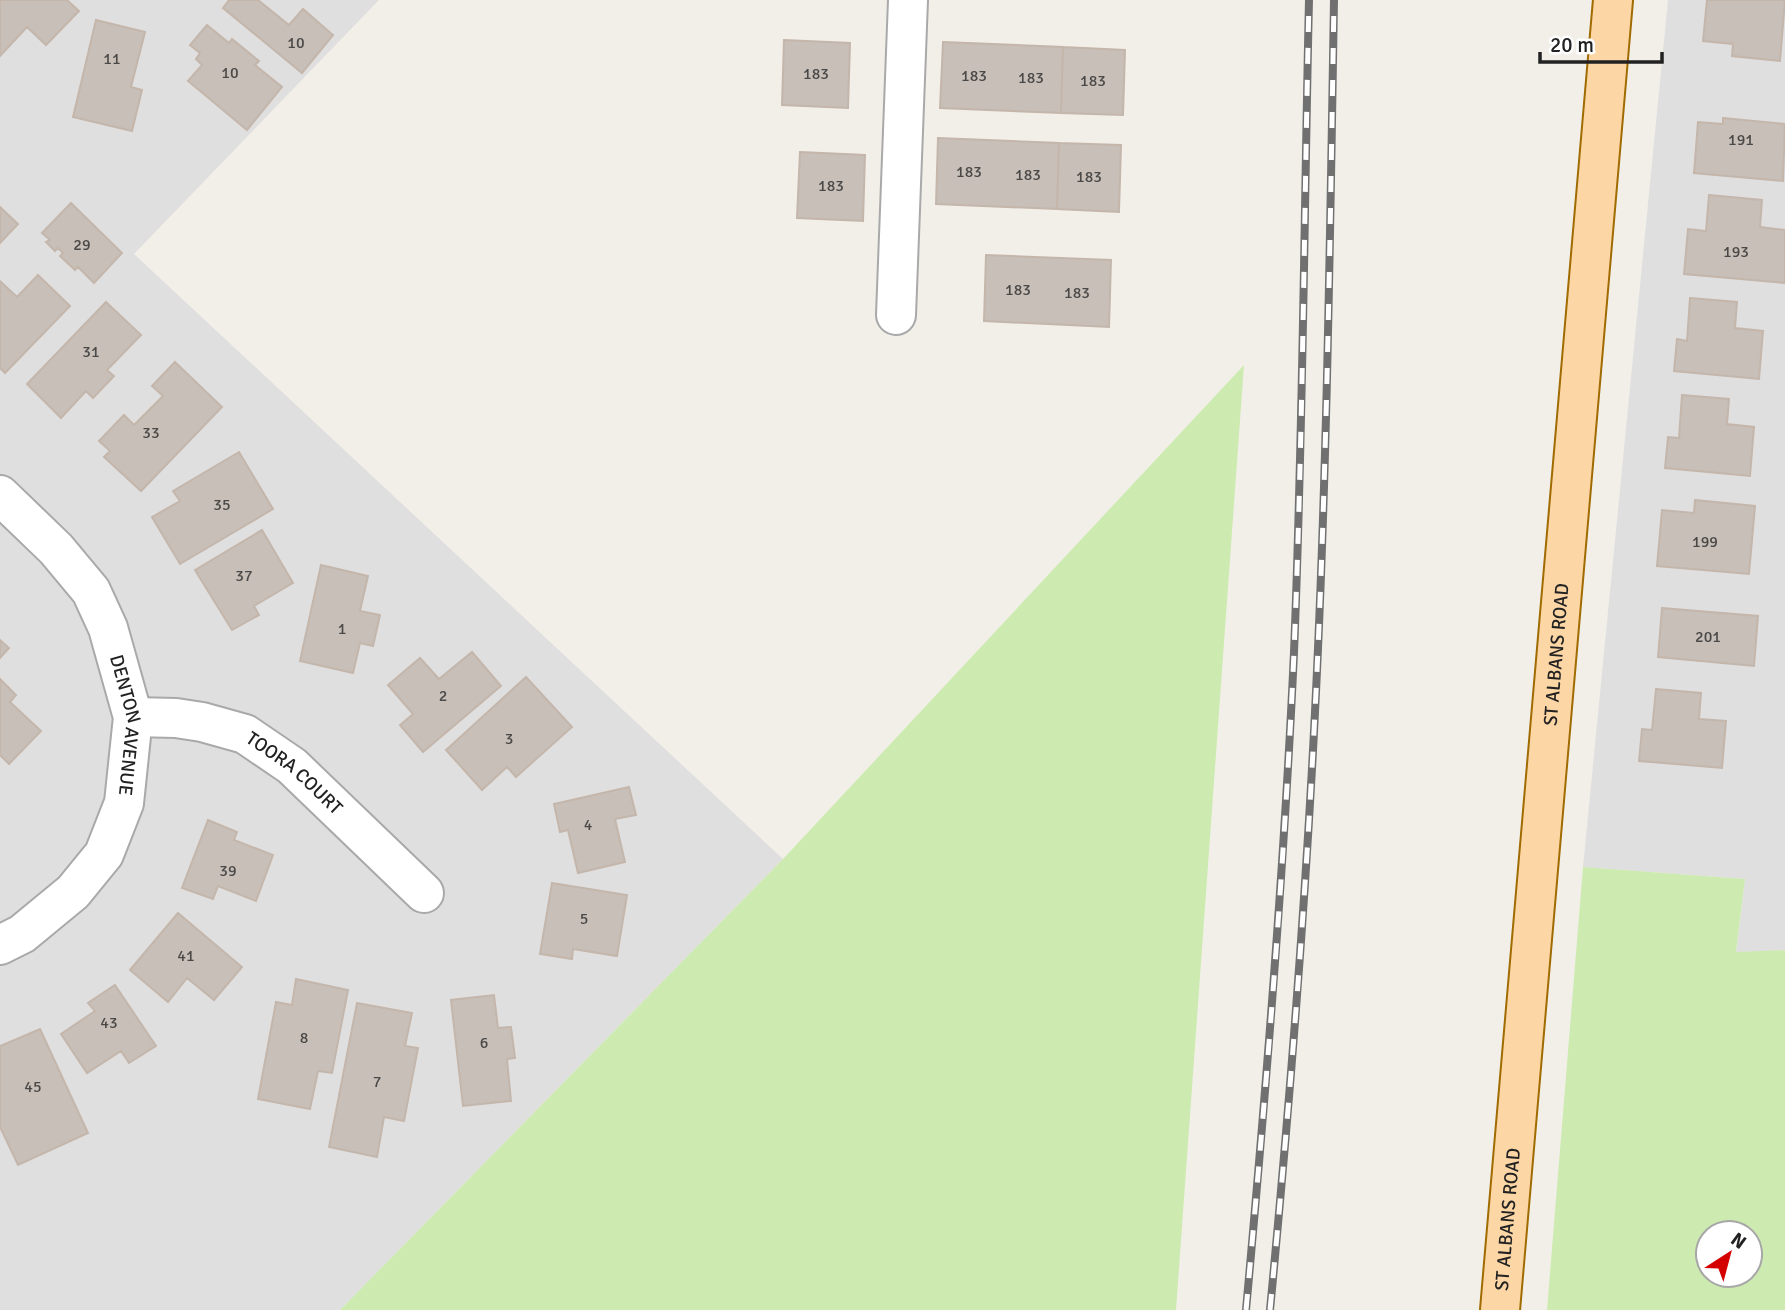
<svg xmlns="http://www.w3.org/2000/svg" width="1785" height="1310" viewBox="0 0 1785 1310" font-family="Signika,sans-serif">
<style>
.residential{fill:#e0dfdf}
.grass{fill:#cdebb0;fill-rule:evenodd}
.building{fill:#c7bfb8;stroke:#c4b6ab;stroke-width:2}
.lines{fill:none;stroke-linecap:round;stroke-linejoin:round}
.minor-casing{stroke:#a9a9a9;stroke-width:42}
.major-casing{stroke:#a06b00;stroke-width:42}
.minor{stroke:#fff;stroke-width:38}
.major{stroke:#fcd6a4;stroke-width:38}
.rail-casing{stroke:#707070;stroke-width:8}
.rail{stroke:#fff;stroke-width:5;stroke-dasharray:16;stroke-linecap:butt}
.labels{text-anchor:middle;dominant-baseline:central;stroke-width:6;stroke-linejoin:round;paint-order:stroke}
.number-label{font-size:16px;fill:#4b4948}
.street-label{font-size:19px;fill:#222;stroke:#fff}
</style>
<rect width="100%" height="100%" fill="#f2efe9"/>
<path class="residential" d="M0,0H379L134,254L783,859L340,1310H0Z
M1668,0H1785V950L1736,953L1745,879L1583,867Z"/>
<path class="grass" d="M1244,365L1176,1310H340L783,859Z
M1583,867L1745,879L1736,952L1785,950V1310H1547ZM1708,1233H1750V1275H1708Z"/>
<path class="building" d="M0,0H67L79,11L46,45L27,27L0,56Z
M229,0H258L289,25L303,9L333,35L302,73L223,8Z
M1707,0H1785L1780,61L1732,56L1733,44L1703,41Z
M96,20L145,32L131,87L142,90L132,131L73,117Z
M207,25L229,43L232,39L259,61L255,65L282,87L247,130L188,81L202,65L196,59L200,53L190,45Z
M784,40L850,43L848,108L782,105Z
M943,42L1063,47L1061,113L940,108Z
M1063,47L1125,50L1123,115L1061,113Z
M1723,118L1785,124L1783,181L1694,173L1698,122L1723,124Z
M938,138L1059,143L1057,209L936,204Z
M1059,143L1121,145L1119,212L1057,209Z
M800,152L865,155L863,221L797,218Z
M1709,195L1762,200L1760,227L1785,230V283L1684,274L1688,229L1706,231Z
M71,203L122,253L94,283L78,267L75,270L60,256L63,253L58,248L55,251L46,242L50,240L42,233Z
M0,207L18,224L0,243Z
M986,255L1111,260L1109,327L984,321Z
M38,275L70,306L5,373L0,368V281L17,297Z
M1690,298L1737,302L1735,328L1763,331L1759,379L1674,371L1677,339L1687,341Z
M106,302L141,335L107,370L114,376L93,398L86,391L61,418L27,384Z
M175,362L222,407L141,491L104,457L110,451L99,441L124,415L134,425L163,396L152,386Z
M1682,395L1729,399L1727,424L1754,427L1750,476L1665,468L1668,437L1679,438Z
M239,452L273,509L180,564L152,517L180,501L173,491Z
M1695,500L1755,506L1749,574L1657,566L1662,510L1694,513Z
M262,530L293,583L254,606L259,615L232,630L195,570Z
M321,565L368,576L360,611L380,615L373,646L360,643L353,673L300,661Z
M1662,608L1758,616L1754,666L1658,657Z
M0,640L9,648L0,658Z
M472,652L501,686L423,752L400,725L413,714L388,685L420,658L439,679Z
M526,677L572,727L516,777L507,767L482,790L446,750Z
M0,679L16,695L10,702L41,731L9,764L0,755Z
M1656,689L1701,693L1699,719L1726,721L1722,768L1639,761L1642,729L1652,730Z
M629,787L636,815L615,819L625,862L578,873L568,830L560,832L554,804Z
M208,820L237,832L234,840L273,855L256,901L218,886L213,899L182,888Z
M552,883L627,895L617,956L573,949L572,959L540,954Z
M178,913L242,967L214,1000L187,978L168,1002L130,970Z
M296,979L348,990L332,1073L318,1071L310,1109L258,1099L276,1002L292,1005Z
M115,985L156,1046L129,1063L121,1051L87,1073L61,1034L95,1011L88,1003Z
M494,995L498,1028L511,1027L515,1058L507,1059L511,1101L463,1106L451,1000Z
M357,1003L412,1013L405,1046L418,1048L404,1121L384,1117L377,1157L329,1147Z
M40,1029L88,1133L18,1165L0,1127V1046Z"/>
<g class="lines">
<defs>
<g id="minor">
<path d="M896,315L908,0"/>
<path id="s1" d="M0,495L56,549L91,591L108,628L133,717L124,803L104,854L73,892L22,934L0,945"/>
<path id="s2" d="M133,717L176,718L202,722L245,734L292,766L424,893"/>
</g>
<g id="major">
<path id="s3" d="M1500,1310L1613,0"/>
</g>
</defs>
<use href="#minor" class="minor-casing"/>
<use href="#major" class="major-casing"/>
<use href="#minor" class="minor"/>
<use href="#major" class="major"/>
<defs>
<path id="rail" d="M1246,1310C1266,1091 1284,872 1294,652C1303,435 1304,217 1309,0
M1270,1310C1289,1111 1305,912 1315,712C1327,475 1330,237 1334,0"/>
</defs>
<use href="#rail" class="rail-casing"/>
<use href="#rail" class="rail"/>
</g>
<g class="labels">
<g class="number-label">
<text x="296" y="43">10</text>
<text x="112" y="59">11</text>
<text x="230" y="73">10</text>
<text x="816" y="74">183</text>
<text x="974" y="76">183</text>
<text x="1031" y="78">183</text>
<text x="1093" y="81">183</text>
<text x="1741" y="140">191</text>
<text x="969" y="172">183</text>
<text x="1028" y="175">183</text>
<text x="1089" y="177">183</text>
<text x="831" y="186">183</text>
<text x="82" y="245">29</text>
<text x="1736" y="252">193</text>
<text x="1018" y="290">183</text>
<text x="1077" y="293">183</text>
<text x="91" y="352">31</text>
<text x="151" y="433">33</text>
<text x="222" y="505">35</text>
<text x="1705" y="542">199</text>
<text x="244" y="576">37</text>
<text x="342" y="629">1</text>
<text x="1708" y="637">201</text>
<text x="443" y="696">2</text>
<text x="509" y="739">3</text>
<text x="588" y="825">4</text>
<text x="228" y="871">39</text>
<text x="584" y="919">5</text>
<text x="186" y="956">41</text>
<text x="109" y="1023">43</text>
<text x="304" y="1038">8</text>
<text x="484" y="1043">6</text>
<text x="377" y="1082">7</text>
<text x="33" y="1087">45</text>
</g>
<g class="street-label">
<text stroke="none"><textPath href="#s3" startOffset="658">ST ALBANS ROAD</textPath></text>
<text stroke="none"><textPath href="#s1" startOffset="273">DENTON AVENUE</textPath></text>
<text stroke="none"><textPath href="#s2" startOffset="177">TOORA COURT</textPath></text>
<text stroke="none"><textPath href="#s3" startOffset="91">ST ALBANS ROAD</textPath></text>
</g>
</g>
<g transform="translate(1729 1254) rotate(36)"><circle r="33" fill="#ffffff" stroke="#a7a7a7" stroke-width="2"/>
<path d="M0-5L12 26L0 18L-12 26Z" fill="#d40000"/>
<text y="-10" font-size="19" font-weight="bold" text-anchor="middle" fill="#222222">N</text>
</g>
<path d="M1540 52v10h122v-10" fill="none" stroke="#222222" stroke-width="3.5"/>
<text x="1550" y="52" font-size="21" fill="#222222" stroke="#ffffff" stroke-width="5" paint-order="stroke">20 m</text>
</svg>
